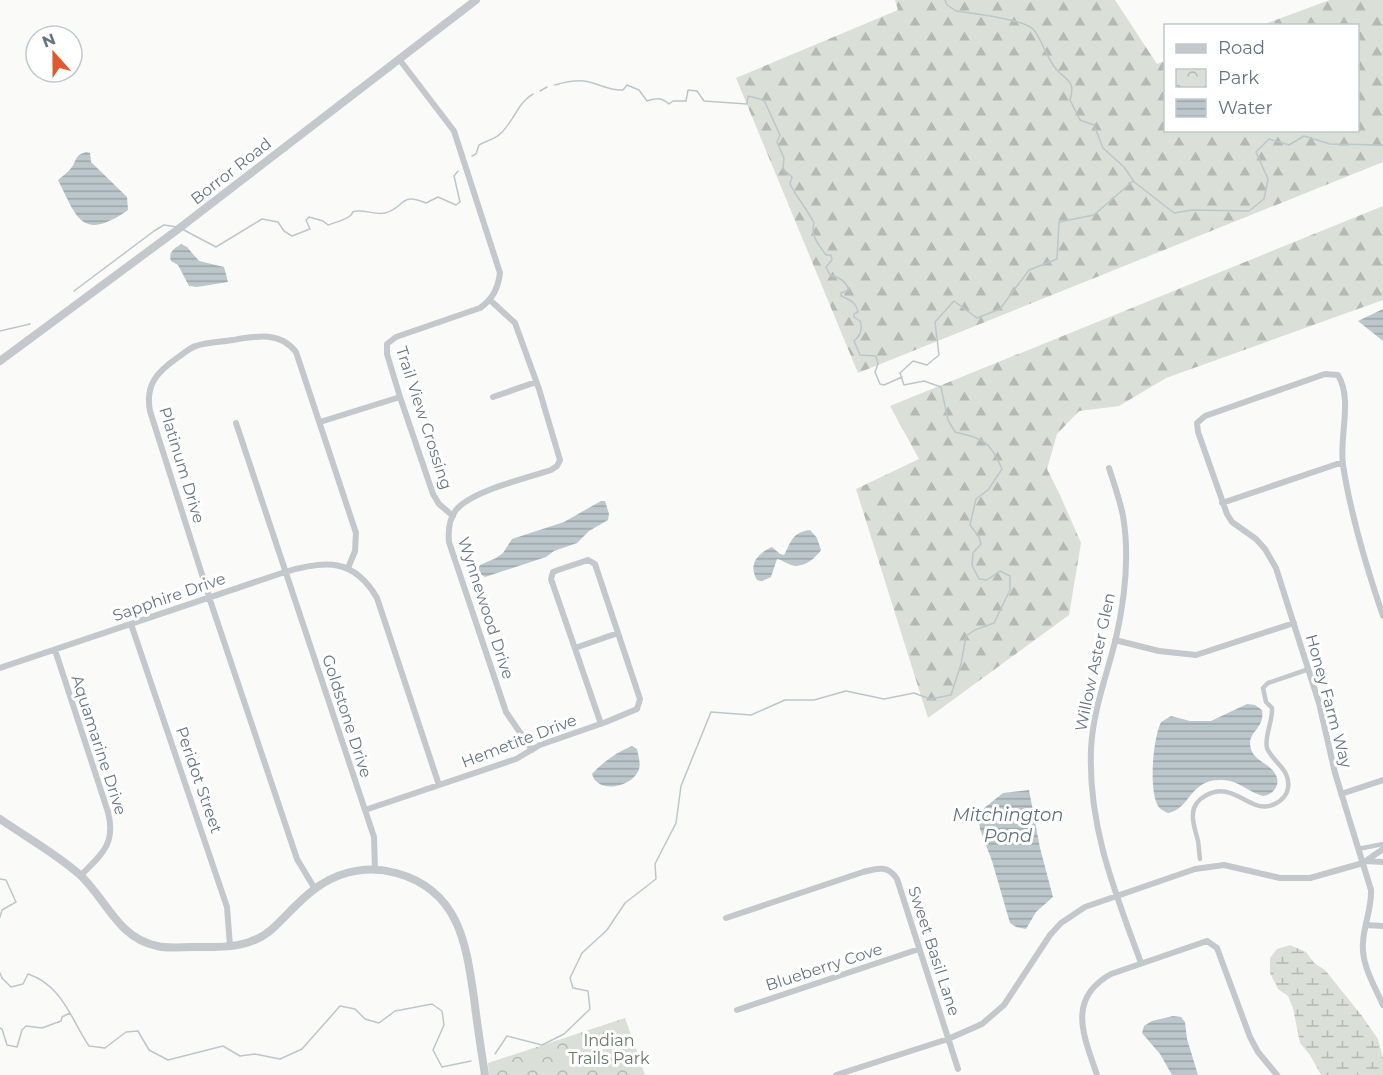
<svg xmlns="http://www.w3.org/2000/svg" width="1383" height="1075" viewBox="0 0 1383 1075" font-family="Montserrat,sans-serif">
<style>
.forest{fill:url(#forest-firs)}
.wetland{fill:url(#wetland-marsh)}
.park{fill:url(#park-crowns)}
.water{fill:url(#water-rules)}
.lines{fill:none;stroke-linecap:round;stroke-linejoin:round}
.stream{stroke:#bbc7cb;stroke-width:1.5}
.pedestrian{stroke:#c3c8cc;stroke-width:4.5}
.minor{stroke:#c3c8cc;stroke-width:6}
.tertiary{stroke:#c3c8cc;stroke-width:8}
.labels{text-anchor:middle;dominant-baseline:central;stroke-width:6;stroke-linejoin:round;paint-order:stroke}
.street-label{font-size:16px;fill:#657683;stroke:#fff}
.park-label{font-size:16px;fill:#687a64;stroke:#fff}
.water-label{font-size:18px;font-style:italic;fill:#60757c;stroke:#fff}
</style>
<defs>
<pattern id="forest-firs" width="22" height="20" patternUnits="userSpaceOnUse" patternTransform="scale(1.5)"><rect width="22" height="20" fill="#dadfd7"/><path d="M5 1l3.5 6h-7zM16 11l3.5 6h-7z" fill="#b4b9b4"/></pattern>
<pattern id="wetland-marsh" width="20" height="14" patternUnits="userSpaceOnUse" patternTransform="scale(1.5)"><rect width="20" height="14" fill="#dadfd7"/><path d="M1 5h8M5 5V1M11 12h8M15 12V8" fill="none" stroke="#b4b9b4"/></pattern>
<pattern id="park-crowns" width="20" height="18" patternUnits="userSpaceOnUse" patternTransform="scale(1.5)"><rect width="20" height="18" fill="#dadfd7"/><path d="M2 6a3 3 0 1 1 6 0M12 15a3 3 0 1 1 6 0" fill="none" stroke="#b4b9b4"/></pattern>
<pattern id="water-rules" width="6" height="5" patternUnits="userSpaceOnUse" patternTransform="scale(1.5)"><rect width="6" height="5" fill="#bbc7cb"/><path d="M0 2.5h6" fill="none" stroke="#9ca6aa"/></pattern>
</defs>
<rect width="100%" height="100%" fill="#fafaf8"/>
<path class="forest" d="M895,0H1115L1157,64L1165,61L1166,130H1358V26L1262,25L1330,0H1383V162L858,373L736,78L898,10Z
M1383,206V300L1166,378L1119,406L1079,411L1057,434L1047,469L1060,495L1081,543L1069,615L928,718L856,489L919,459L890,406Z"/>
<path class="wetland" d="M1290,945L1306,952L1314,963L1325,970L1362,1016L1378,1039L1383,1059V1075H1321L1310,1055L1300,1043L1293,1008L1288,996L1278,989L1270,973V958L1277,949Z"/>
<path class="park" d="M625,1018L645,1075H489L488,1063Z"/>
<path class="water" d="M86,152L90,153L91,162L127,197L128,210C82,242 77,218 58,180C63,176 70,171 73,165C77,158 76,155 86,152Z
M181,244L187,247L199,261L224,267L228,282L197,287L189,286L178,265L171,261C168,252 174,249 181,244Z
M1383,309V341L1358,321Z
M601,501H605L609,514L608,520L589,531L577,543L554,551L546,557L485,577L479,573L478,569L480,565L496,558L503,553L512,539L564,522Z
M810,530L817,538L821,550C814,560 803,568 791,565C786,563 782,560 777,559L771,577L762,581L757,580C748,564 757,554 772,547L780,554L784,555C792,541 791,533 810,530Z
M1247,704L1255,705L1262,710C1265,728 1250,730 1250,744C1251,760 1267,762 1274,772C1282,783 1275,794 1263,796C1248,792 1240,781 1223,780C1189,778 1191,809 1168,813C1164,811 1159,809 1157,804C1149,786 1153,739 1161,722L1171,716L1190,721H1211Z
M632,746L637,749C638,755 641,763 639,769C633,787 598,795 592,774C604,761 616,753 632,746Z
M1029,790L1040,848L1053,897L1036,912L1026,929L1016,927L1010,923L992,861L980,829L979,820L983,809L1003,793Z
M1173,1016L1181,1017L1185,1022L1187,1039L1198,1075H1172L1160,1054L1142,1033L1144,1026L1152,1021Z"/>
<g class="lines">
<path class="stream" d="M945,0L947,5L956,11C972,13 1022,19 1033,29C1041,37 1047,59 1056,69C1067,81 1076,81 1070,100L1080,120L1094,125L1103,148L1124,167L1133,180
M555,85C565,82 574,80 584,81C598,83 609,91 623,90L627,85L639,90L647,101C656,98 661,97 669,104L673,101H686L688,90L697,91L704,101L747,104L748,96L764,100L780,135L777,142L784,158L783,169L792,177L790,184C797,198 807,209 814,223C810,236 819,245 826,255H831L832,260L826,267L830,275C839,277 846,281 849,290L841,293V296C850,300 856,302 858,312L854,314V317L860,321C863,329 861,335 854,341L860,355L876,356L878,364L875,372L880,384L884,385L902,377
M540,91L547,87
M472,156L476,154L479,145C486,141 495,139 500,134C514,122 517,103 533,94
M182,229L216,247L262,219L278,222L284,231L292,236L310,229L306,220L309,217L323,221L328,225C334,223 345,220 350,216C355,212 349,212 357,211C365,210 376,215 385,213C407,207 398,192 426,203L438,197L456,205L460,202L454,176L458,171
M74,291L154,231L164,225L177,227
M0,331L30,324
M0,879L6,880L16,902L2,910L0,917
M0,973L2,978L11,987L23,984L28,974C62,985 71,1019 89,1046L105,1048L126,1032L138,1031L149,1050L168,1060L223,1046L240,1056L255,1054L280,1059L302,1049L340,1006L355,1009L365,1019L379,1023L395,1011L432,1004L442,1011L444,1025L433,1050L442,1067L471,1061
M0,1028L2,1029L7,1045L17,1047L22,1030L26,1026L42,1028L61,1021L62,1017L70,1013
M495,1054L507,1036L542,1045L564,1034L590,1009L588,991L573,988L570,978L582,953L607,930L625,903L656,879L655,864L676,823L681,786L711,712L751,715L785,700H814L846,691L884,699L914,693L930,699L951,695L961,664L966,636L975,630L994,623L1010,590V576L1000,571L987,580L979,579L972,565L973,553L981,544L979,537L970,525L976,499L988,490L1002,469C990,441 984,439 955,432L948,420L941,387L924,381L904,385L900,373L913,361L927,365L939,355L935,322L954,301L977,318L1000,309L1029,270L1057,259L1059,222L1094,215L1133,181L1174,213L1192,210L1249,211L1264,199L1268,179L1256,152L1269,139L1289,145L1304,136L1330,144L1383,145"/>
<path class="pedestrian" d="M1358,849L1383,844
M1200,859C1199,853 1199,847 1198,841C1196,832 1192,823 1193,814C1193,806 1199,799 1205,796C1226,784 1238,798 1256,805C1269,810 1286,801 1288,788C1291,769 1273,763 1267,748C1264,737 1273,721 1272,708L1266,702L1263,688L1268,683L1309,669"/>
<path class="minor" d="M399,59L454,131L500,273C498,288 493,299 480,308L396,337L387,344V354L400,397L433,494L439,504L453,516
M490,300L515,323L539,389L560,460L557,466L551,470C527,478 471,491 456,510C449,519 448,531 449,542L506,712L532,750
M493,397L536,382
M320,422L400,397
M236,423L374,837L375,869
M1109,468C1114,484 1120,500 1123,516C1130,557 1125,598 1116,638C1107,675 1093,710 1091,749C1088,827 1115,892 1141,963
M1222,503L1343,462
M1383,616C1366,566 1351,517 1343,465C1339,436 1353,400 1338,375L1325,374L1205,416L1197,423L1198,432L1227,514L1232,522L1256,539L1265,549L1276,568L1319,703L1335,773L1371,890C1372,908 1364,924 1363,942C1361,964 1374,985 1383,1005
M131,624L227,907L230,946
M1115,640L1159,651L1196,655L1294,623
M575,648L618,633
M55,650L108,812C116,844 102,854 81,875
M0,668L285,572C325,560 354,558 377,598L439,785
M1341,794L1383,780
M365,810L516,759L540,745L606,722L637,709L640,699L595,564L588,560L558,570L553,572L551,579L601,724
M1367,861L1383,862
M315,889L297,859L211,603L150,411C145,385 157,372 177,358C183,354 189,348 196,346C208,342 221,342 233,340C256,336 280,331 296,352L356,533L355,551L348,568
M726,918L863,872C878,868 888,865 897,879L958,1069
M1366,925L1383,926
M737,1010L919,949
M836,1075L948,1039L982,1024L1004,1005L1050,935L1061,923L1085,907L1195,869L1224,865L1280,878H1310L1363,863L1383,849
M1097,1075C1084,1036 1066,999 1111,974L1207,941L1217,948L1250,1037L1258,1052L1277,1075"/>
<path class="tertiary" d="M0,361L177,230L476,0
M0,819C26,837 55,853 79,874C106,898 117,938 157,946C169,949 181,947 193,947C220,947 249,949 271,930C288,915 302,896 322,884C344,870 371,866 396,873C459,890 466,943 474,998C477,1024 481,1049 485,1075"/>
</g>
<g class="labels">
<g class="street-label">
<text transform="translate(231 171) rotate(-38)">Borror Road</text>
<text transform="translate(424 418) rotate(72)">Trail View Crossing</text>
<text transform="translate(182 465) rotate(73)">Platinum Drive</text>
<text transform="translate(169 597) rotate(-19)">Sapphire Drive</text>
<text transform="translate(486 608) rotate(72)">Wynnewood Drive</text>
<text transform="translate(1095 662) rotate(-78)">Willow Aster Glen</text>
<text transform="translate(1329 701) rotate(75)">Honey Farm Way</text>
<text transform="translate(347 716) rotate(72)">Goldstone Drive</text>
<text transform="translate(519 741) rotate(-21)">Hemetite Drive</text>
<text transform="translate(99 745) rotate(72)">Aquamarine Drive</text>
<text transform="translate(199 780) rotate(71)">Peridot Street</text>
<text transform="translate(934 951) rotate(72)">Sweet Basil Lane</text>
<text transform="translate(824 967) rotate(-18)">Blueberry Cove</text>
</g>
<g class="park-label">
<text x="609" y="1040">Indian<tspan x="609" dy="18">Trails Park</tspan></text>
</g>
<g class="water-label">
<text x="1008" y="815">Mitchington<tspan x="1008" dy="21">Pond</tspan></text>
</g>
</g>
<rect x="1164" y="24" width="195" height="108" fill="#ffffff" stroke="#c1c8cd" stroke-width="1.5"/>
<rect x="1176" y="44" width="30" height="9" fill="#c3c8cc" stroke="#c1c8cd" stroke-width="1.5"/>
<text x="1218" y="54" font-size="18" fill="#657683">Road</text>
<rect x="1176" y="69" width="30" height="18" fill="url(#park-crowns)" stroke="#c1c8cd" stroke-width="1.5"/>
<text x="1218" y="84" font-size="18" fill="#657683">Park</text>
<rect x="1176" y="99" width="30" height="18" fill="url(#water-rules)" stroke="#c1c8cd" stroke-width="1.5"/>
<text x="1218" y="114" font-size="18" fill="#657683">Water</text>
<g transform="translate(54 54) rotate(339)"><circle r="28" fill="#ffffff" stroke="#c1c8cd" stroke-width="1.5"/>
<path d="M0-4.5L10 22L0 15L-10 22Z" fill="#e4572e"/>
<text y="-9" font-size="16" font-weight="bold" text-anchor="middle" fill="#657683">N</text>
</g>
</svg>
